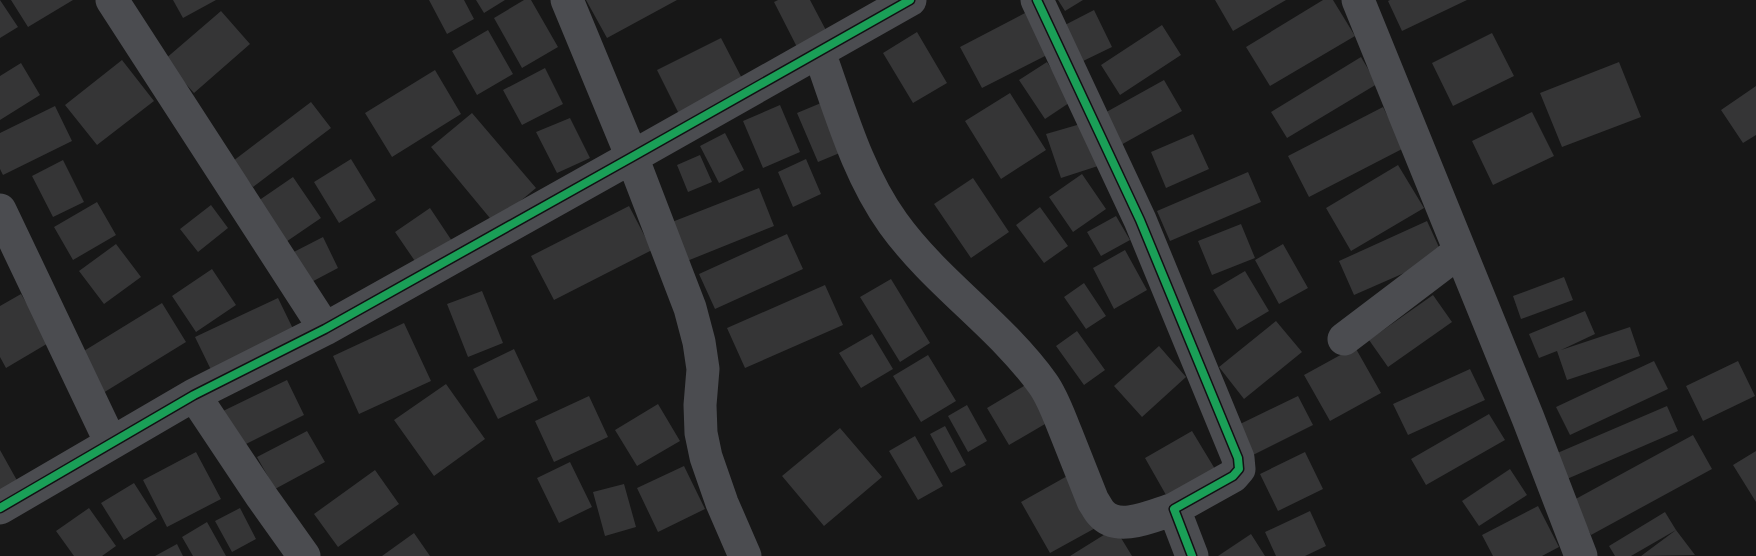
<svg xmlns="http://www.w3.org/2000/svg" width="1756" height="556" viewBox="0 0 1756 556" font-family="Manrope,sans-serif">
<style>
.building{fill:#353536}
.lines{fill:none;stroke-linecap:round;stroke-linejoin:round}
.minor{stroke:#4b4c50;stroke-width:33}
.cycleway-casing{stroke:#111113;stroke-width:11}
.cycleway{stroke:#1a9f57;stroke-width:8}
</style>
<rect width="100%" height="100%" fill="#171717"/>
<path class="building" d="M0,0L18,27L0,38Z
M11,0H73L28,27Z
M173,0H216L183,18Z
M429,0H464L474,19L447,34Z
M476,0H505L484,13Z
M524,0H531L558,47L522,68L494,18Z
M586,0H677L607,38Z
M778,0H810L829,36L799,51L774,2Z
M1058,0H1083L1065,11Z
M1215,0H1286L1233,31Z
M1323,0H1333L1355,36L1270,86L1246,47Z
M1390,0H1467L1402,31L1388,1Z
M1094,10L1112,47L1081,62L1063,26Z
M221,11L250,44L194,93L164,60Z
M1025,13L1047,55L982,88L960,47Z
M1162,25L1181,55L1120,95L1101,65Z
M488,30L513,74L477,95L452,51Z
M917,32L947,83L913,103L883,53Z
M1492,33L1514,76L1453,106L1432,63Z
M721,38L747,88L682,120L657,70Z
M1361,57L1377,84L1287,138L1271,112Z
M122,60L154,101L97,145L65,105Z
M1047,62L1072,101L1045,119L1019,80Z
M1619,62L1641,117L1562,147L1540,93Z
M21,63L40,95L0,120V76Z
M545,68L563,104L522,125L503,90Z
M435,70L461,114L392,157L365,113Z
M1164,80L1182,111L1119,146L1101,115Z
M1756,86V135L1743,143L1721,110Z
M1010,93L1046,150L1001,179L965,121Z
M311,102L331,128L253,187L233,161Z
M821,103L842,152L818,162L797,113Z
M780,105L800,152L763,168L743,121Z
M55,106L72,141L3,175L0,169V133Z
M1383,107L1404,148L1309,197L1288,156Z
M1532,112L1554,156L1493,185L1472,141Z
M472,113L536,188L494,223L431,147Z
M570,118L590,158L557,173L536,132Z
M1084,123L1098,166L1061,178L1046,134Z
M725,133L744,170L719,183L700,146Z
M1193,134L1209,169L1166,188L1151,152Z
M700,155L712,182L688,192L677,165Z
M351,159L376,200L339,223L314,182Z
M806,159L821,194L793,207L778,172Z
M63,160L84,202L53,217L32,176Z
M1398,165L1424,208L1351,251L1326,208Z
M1248,172L1261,202L1170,241L1157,211Z
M1082,174L1106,209L1073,232L1049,197Z
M293,177L321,218L280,246L252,205Z
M973,178L1009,232L971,258L934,204Z
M759,188L774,226L687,261L672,222Z
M97,202L116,235L73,260L54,227Z
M211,205L228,228L198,252L180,229Z
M629,206L652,250L554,300L531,256Z
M1040,207L1068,246L1044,263L1016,225Z
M430,208L454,244L419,267L395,232Z
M1116,216L1130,240L1101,256L1087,232Z
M1427,221L1443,256L1354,295L1339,261Z
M1241,224L1255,258L1212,275L1198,241Z
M787,234L803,269L715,309L699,274Z
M323,237L338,268L302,287L286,256Z
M116,244L141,277L104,304L79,271Z
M1283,244L1308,288L1279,304L1255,260Z
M1125,250L1147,290L1114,309L1093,268Z
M212,269L236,305L196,332L172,296Z
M1245,271L1269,311L1237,330L1213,290Z
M1564,277L1573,300L1521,319L1513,296Z
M891,279L930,343L900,362L860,297Z
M1084,283L1106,316L1086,329L1064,297Z
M825,285L843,325L745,368L727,328Z
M482,291L503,343L468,357L447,304Z
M21,294L50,342L6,368L0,357V306Z
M1433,295L1452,322L1388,367L1369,340Z
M278,298L297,337L214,376L195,337Z
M162,303L186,342L103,393L79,354Z
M1585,311L1595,334L1561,350L1630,327L1640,356L1567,380L1557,351L1539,358L1529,334Z
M1276,321L1302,352L1244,399L1219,367Z
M404,323L431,381L359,414L333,356Z
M1077,331L1105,370L1084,385L1056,346Z
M872,334L893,369L861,388L839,353Z
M1159,346L1186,377L1142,417L1114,386Z
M1355,347L1381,393L1330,421L1304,375Z
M514,349L538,400L498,419L473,369Z
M928,355L956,401L921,422L893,376Z
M1654,361L1668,389L1570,435L1556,407Z
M1738,361L1755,396L1703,421L1686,386Z
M1470,369L1485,400L1408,435L1393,404Z
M287,380L304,415L238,448L221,412Z
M1034,380L1057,417L1009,445L987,408Z
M446,384L485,439L434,476L394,420Z
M589,396L608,437L554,462L535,421Z
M1298,396L1313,425L1251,456L1236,426Z
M658,404L680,441L637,466L615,430Z
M967,405L987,441L968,452L948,416Z
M1667,406L1678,431L1560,482L1548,457Z
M1489,414L1505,440L1426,485L1411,459Z
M945,426L966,465L951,473L930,434Z
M840,428L882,477L824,526L782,476Z
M307,431L325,462L275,489L257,457Z
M1192,431L1218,474L1170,502L1145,458Z
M1693,435L1712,469L1591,535L1572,501Z
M915,436L943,486L918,500L889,451Z
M0,450L24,493L0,506Z
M1756,451V502L1733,465Z
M196,452L221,499L167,527L143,480Z
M1305,452L1323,489L1278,511L1260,474Z
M570,462L592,507L559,523L537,478Z
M684,466L705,509L658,532L637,488Z
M1510,469L1527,495L1479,526L1462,501Z
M375,470L399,504L338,547L314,514Z
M1069,475L1099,526L1050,553L1021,502Z
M134,483L157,519L124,540L101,503Z
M624,484L636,527L605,536L593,492Z
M1538,506L1559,547L1542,556H1493L1482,535Z
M89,508L116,546L102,556H74L56,531Z
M240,508L256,539L232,552L215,521Z
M1310,511L1326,546L1305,556H1276L1265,532Z
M1665,512L1676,530L1695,555L1641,556L1676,530L1631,556H1615L1609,546Z
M207,522L226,556H193L182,537Z
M1115,528L1132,556H1070Z
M414,533L430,556H382Z
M1251,534L1265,556H1218Z
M177,544L183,556H155Z"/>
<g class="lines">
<path class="minor" d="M112,0L325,329
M567,0L632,157L690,308L699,342L703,369L700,405L701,433L706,457L722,503L745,556
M1037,0L1140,220L1238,458L1239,469L1233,476L1174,509L1192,556
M1358,0L1528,418L1581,556
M819,52C840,110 857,173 893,223C936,283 1000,324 1043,384C1053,398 1059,416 1066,433C1075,456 1084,478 1093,501C1096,505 1098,510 1101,513C1118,533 1154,515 1174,509
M0,210L111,443
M1344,339L1460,251
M194,395L262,497L304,556
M0,508L194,395L325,329L632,157L910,0"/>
<defs>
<path id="cycleway" d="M1037,0L1140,220L1238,458L1239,469L1233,476L1174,509L1192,556
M0,508L194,395L325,329L632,157L910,0"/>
</defs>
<use href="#cycleway" class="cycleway-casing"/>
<use href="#cycleway" class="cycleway"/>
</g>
</svg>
